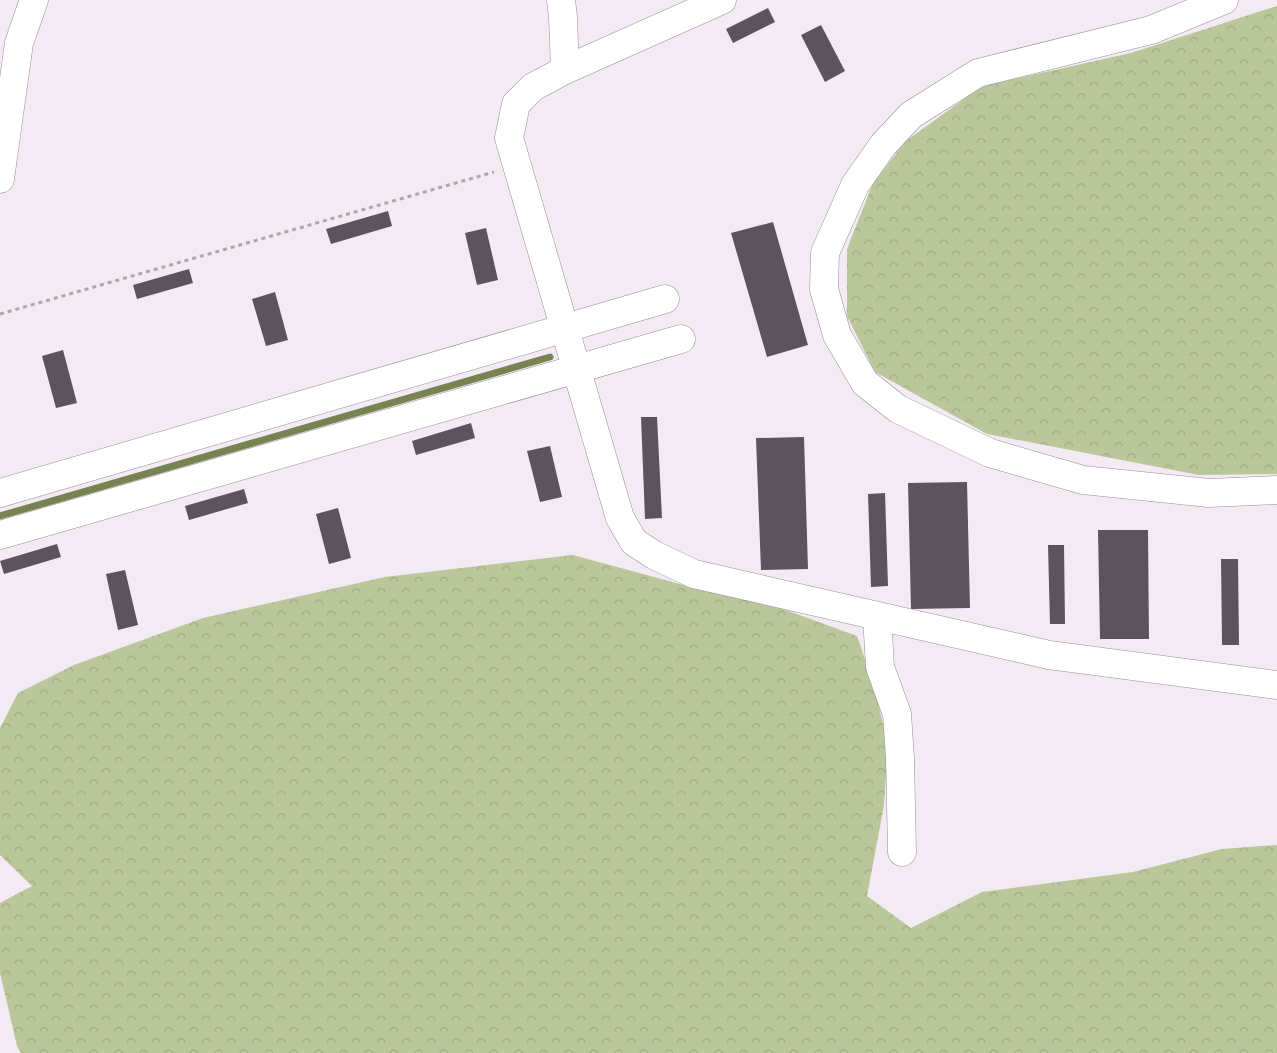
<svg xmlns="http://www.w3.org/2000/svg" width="1277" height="1053" viewBox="0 0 1277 1053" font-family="'DejaVu Sans',sans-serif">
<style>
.forest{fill:url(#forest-crowns)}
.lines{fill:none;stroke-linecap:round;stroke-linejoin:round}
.stream{stroke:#778351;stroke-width:7}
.building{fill:#5c545d}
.minor-casing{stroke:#968d97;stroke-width:29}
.path{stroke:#ada6ad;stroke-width:3;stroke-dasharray:4 4;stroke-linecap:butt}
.minor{stroke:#fff;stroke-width:28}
</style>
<defs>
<pattern id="forest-crowns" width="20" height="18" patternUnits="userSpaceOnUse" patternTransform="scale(1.25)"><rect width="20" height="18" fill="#bac79b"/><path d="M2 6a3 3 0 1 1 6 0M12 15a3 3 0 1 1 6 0" fill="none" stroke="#a0ab86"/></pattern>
</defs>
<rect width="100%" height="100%" fill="#f3eaf4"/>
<path class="forest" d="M1277,6V474L1199,475L987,434L875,372L847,316V249L873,183L906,141L982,86L1131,53Z
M573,555L676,583L783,609L857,636L874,685L888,746L884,805L867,896L911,928L982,892L1133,872L1222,849L1277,845V1053H21L17,1046L0,973V903L32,886L0,855V728L18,693L74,665L203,618L385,577Z"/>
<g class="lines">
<path class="stream" d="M0,516L550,357"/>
</g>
<path class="building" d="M768,8L775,22L733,43L726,29Z
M821,25L845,71L825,82L801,35Z
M388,211L392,226L331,244L326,229Z
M773,222L808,345L767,357L731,233Z
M486,228L498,280L477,285L465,233Z
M189,269L193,283L137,299L133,285Z
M275,292L288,340L266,346L252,299Z
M63,350L77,403L56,408L42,356Z
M641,417H657L662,518L645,519Z
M471,423L475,438L416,455L412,441Z
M804,437L808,569L761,570L756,438Z
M550,446L562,497L540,502L527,451Z
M967,482L970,608L911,609L908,483Z
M244,489L248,503L189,520L185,506Z
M885,493L888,586L871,587L868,494Z
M338,508L351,558L329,564L316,514Z
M1098,530H1148L1149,639H1100Z
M57,544L61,557L4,574L0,561Z
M1048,545H1064L1065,624H1050Z
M1221,559H1238L1239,645H1222Z
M125,570L138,625L118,630L106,574Z"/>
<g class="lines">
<defs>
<path id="minor" d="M561,0L563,17L565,70
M722,0L565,70L533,87L516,104L509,138L620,518L634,542L654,555L694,574L1049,655L1277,685
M1224,0L1151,30L978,73L911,115L883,145L855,185L825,253L824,289L837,335L865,383L898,409L990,453L1083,480L1209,493L1277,490
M0,179L19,43L34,0
M0,493L665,299
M0,535L681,339
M877,616L880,667L897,714L900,758L902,852"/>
</defs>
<use href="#minor" class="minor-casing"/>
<path class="path" d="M0,314L494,172"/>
<use href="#minor" class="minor"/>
</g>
</svg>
